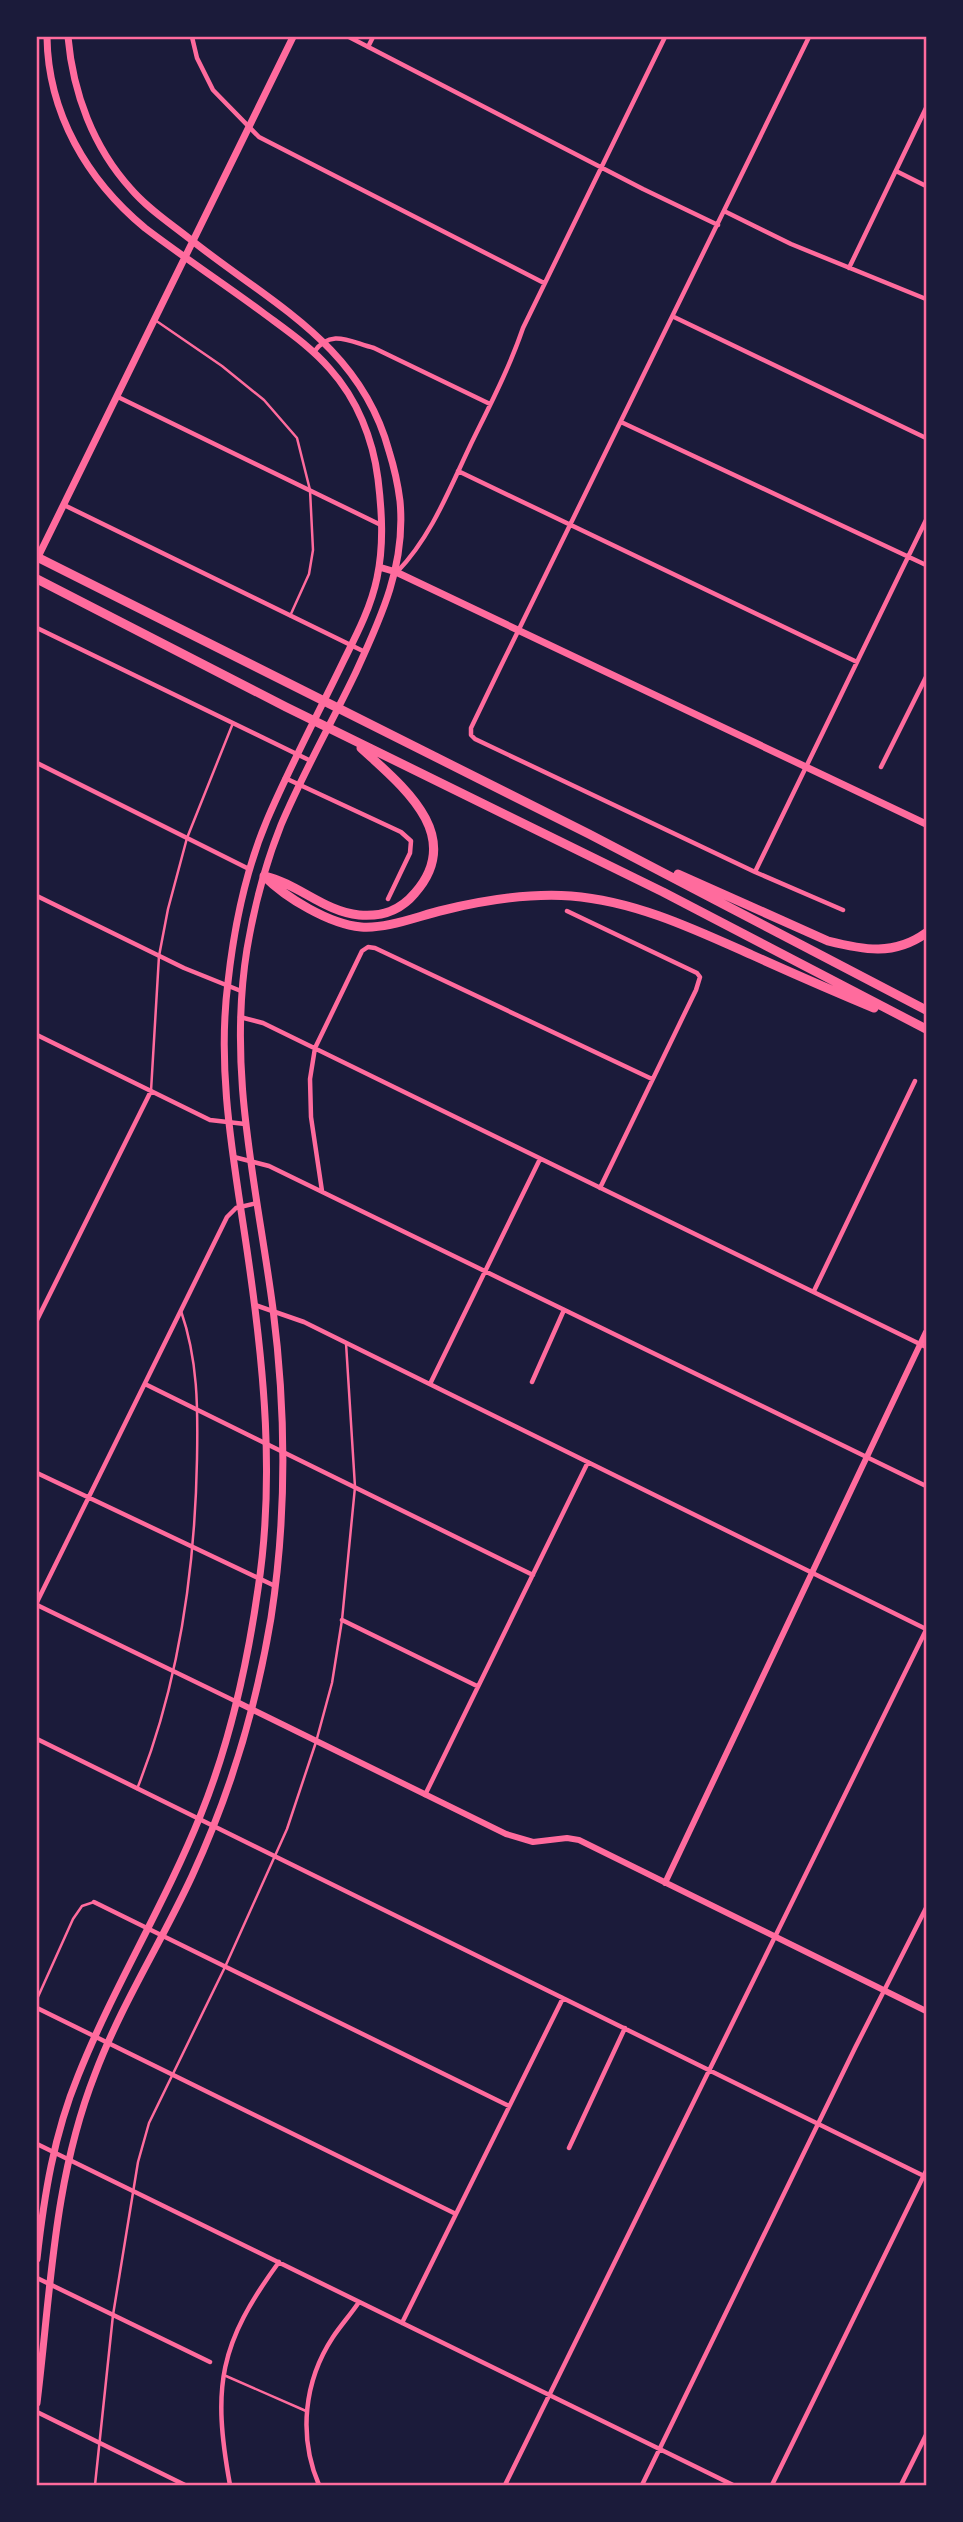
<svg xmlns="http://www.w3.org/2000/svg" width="963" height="2522" viewBox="0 0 963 2522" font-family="'Noto Serif',serif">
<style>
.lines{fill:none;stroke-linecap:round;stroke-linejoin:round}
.service{stroke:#ff6b9d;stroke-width:2.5}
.minor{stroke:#ff6b9d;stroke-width:4.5}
.tertiary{stroke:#ff6b9d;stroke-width:6}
.secondary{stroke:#ff6b9d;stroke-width:7}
.motorway{stroke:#ff6b9d;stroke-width:9}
.neatline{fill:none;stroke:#ff6b9d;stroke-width:2.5}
</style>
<rect width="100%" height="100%" fill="#1b1b3a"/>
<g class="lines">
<path class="service" d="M155,320L222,366L264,400L297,438L310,490L313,550L309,574L290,616
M151,1091L159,956L168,909L187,838L233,723
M137,1789C179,1684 195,1571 197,1459C198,1408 198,1360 181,1311
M37,1999L73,1919L82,1906L94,1902
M226,2376L306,2411
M95,2485L113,2315L138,2162L149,2123L225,1967L287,1829L316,1742L332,1683L342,1620L355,1487L346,1343"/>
<path class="minor" d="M192,37L197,58L213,90L259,137L544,283
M349,37L643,189L718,225
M809,37L498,672L471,728V735L475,739L755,872L843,910
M368,47L373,37
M896,171L926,186
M724,211L791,244L926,299
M849,268L926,108
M674,317L926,438
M314,352C331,328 350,342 374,348L490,404
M118,397L381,525
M621,422L926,565
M458,471L857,662
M64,505L365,652
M397,572C431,537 449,490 470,446C489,407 509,369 523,328L665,37
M37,628L311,761
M37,763L249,869
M881,767L926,677
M285,778L401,832L411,841L410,853L388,899
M755,872L926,520
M37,896L184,968L241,991
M567,911L697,973L700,977L696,990L600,1188
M240,1017L263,1023L926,1347
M37,1035L210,1120L245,1124
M234,1157L269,1166L926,1486
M322,1191L311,1117L310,1079L315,1048L362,951L368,947L375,948L652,1079
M814,1291L915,1081
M255,1305L304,1322L926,1629
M37,1320L151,1091
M532,1382L564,1310
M145,1384L533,1575
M430,1384L540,1159
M37,1473L275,1586
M37,1602L227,1217L236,1208L257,1203
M37,1605L237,1702
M342,1620L477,1686
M37,1739L926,2177
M425,1795L588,1462
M94,1902L509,2106
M37,2008L456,2214
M37,2144L733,2485
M569,2148L625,2028
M37,2278L210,2362
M402,2323L563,1998
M37,2412L185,2485
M230,2485C212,2386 219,2344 279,2262
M319,2485C298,2436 304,2381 333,2337C341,2325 351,2314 359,2302
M505,2485L926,1630
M642,2485L855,2048L926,1908
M772,2485L926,2171
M901,2485L926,2435"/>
<path class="tertiary" d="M237,1702L506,1834L533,1842L567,1838L579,1840L926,2011
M665,1883L926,1332"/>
<path class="secondary" d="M37,559L293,37
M379,567L396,572L926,824
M37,2259C44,2196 54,2134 78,2076C114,1986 165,1904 201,1814C230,1742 247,1666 258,1589C275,1479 264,1367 248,1257C235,1166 216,1075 228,982C234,927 245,872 267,820C290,766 318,714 344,660C357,634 371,607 377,578C384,545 382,512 378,479C373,439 357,399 330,369C310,346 286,330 262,312C223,283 183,257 145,228C87,180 48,113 47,37
M37,2403C51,2290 53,2181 95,2074C121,2005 161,1943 192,1876C230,1794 256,1708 271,1618C287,1515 286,1411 273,1309C257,1187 227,1073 247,949C254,907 265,865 281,825C303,773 331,724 355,674C381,618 406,565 400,501C398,485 394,467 389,451C360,344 270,303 190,239C170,223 148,209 131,189C93,147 73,93 68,37"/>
<path class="motorway" d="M37,557L589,834L926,1010
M37,579L286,707L663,892L926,1029
M678,874L828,941C864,950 894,956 926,933
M264,876C286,898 329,924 361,927C388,929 418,916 444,910C485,900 529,893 571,896C635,901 694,929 752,955C792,973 833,991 874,1008
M265,876C298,884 325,912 359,915C382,917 400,911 415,893C466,835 401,785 361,748"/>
</g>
<rect width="963" height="2522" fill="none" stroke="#1b1b3a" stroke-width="77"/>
<rect x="38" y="38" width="887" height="2446" class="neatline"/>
</svg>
